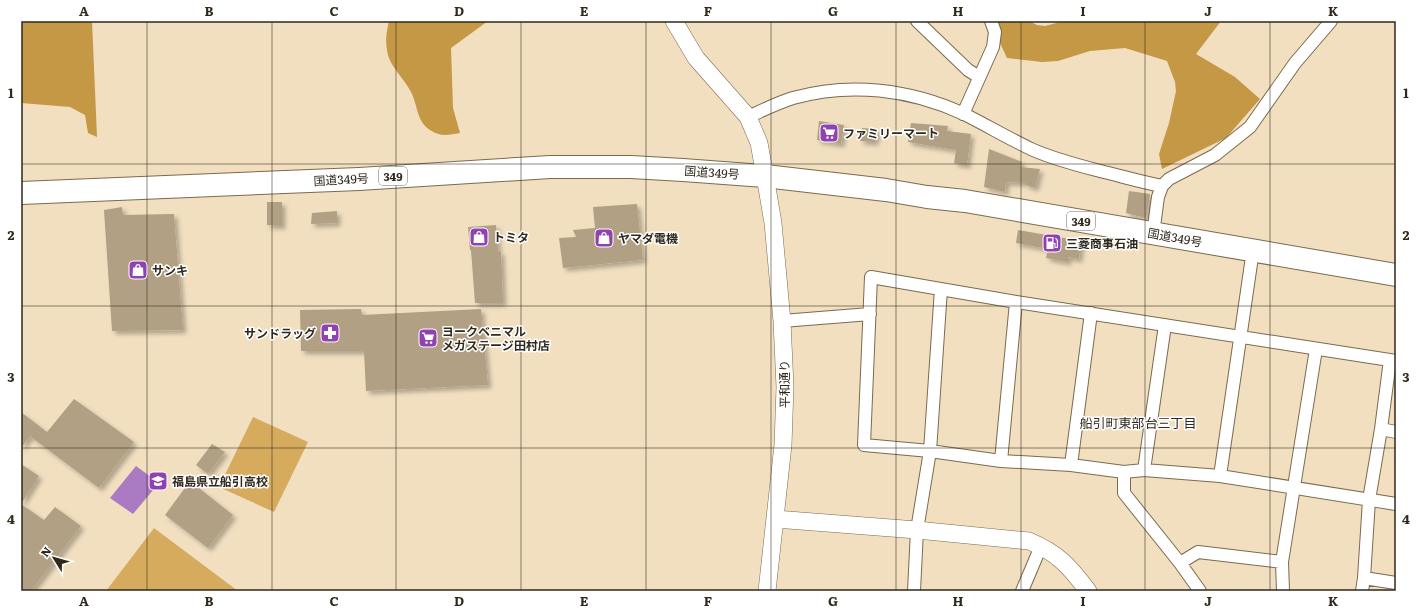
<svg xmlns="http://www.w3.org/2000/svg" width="1417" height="612" viewBox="0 0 1417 612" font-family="Literata,'Noto Sans JP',serif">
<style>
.green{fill:#d6ab5e}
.forest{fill:#c49844}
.water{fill:#aa7bc2}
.building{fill:#b1a083;filter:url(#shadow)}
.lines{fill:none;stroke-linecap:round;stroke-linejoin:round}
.street-casing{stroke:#7b6a4f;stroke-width:14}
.secondary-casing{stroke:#7b6a4f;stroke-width:18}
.highway-casing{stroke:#7b6a4f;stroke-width:24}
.street{stroke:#fff;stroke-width:12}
.secondary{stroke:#fff;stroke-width:17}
.highway{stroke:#fff;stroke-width:22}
.grid{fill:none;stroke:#2f281c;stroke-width:1;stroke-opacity:0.55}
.labels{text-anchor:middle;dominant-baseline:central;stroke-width:3;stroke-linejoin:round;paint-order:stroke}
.shield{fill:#fff;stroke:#6d6860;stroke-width:1}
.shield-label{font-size:11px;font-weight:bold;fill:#2f281c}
.poi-label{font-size:12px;font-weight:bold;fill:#2f281c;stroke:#fff;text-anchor:start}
.street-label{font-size:12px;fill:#2f281c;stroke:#fff}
.neighbourhood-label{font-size:13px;fill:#2f281c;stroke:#fff}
.neatline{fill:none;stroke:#2f281c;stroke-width:1.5}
.grid-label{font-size:13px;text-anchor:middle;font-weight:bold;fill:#2f281c}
</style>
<defs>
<filter id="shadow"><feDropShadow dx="3.5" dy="3.5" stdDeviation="2" flood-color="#0004"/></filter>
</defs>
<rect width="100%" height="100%" fill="#f1dfc0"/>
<path class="green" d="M253,417L308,442L274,512L219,487Z
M154,528L238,591H106Z"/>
<path class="forest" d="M21,21H92L97,137L88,133L85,115L70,107L21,103Z
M389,21H488L451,48L453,108L460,133C448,135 440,137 430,130C416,121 418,105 411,92C405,80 391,67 388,55C385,42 386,34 389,21Z
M996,21H1029L1037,25L1045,26L1064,21H1221L1196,54L1235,77L1260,99L1226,138L1162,169L1159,154L1169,123L1176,91L1175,82L1167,61L1125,48L1090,51L1058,61L1042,62L1007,58L1000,43Z"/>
<path class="water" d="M136,466L159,483L133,514L110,498Z"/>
<path class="building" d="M819,121L844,125L841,144L817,140Z
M911,123L948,126L947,131L971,134L967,165L954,163L956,150L908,142Z
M862,128L877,129L875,142L860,141Z
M989,149L1022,162L1020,167L1040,169L1035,188L1026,185V183L1006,182L1005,192L984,187Z
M1129,191L1150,194L1146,218L1126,213Z
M267,202H282V226L267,225Z
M637,204L643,260L563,268L559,238L576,237L573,230L595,228L593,207Z
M122,207L123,215L174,214L183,330L112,331L104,210Z
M337,211V223L311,224L312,213Z
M496,225L498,252L501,251L503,303H475L471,250H470L468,227Z
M1018,230L1081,241L1079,259L1068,257V262L1046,258L1048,249L1016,243Z
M361,309L362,315L481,309L488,385L366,391L364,351H301L300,310Z
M74,399L134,442L99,488L30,436L21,448V412L47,432Z
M212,444L225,452L208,474L196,465Z
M21,464L39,476L21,504Z
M190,481L233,515L208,548L165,515Z
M21,504L44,520L55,507L81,526L31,591H21Z"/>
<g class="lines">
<defs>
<path id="street" d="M917,21L968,70L979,77
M963,114L993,47L995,32L991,21
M748,117C763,110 777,103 793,98C850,82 910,89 964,114C986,125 1008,138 1031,149C1053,159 1077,165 1100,171C1121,176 1141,182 1162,186
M1153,234L1158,197L1162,186L1169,179L1215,155L1250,127L1295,63L1331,21
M782,321L870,314
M1396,361L1016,302L871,277L864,445L930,451L1001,461L1071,465L1124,472L1144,470L1220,476L1396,504
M1381,429L1396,432
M1001,461L1016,302
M1071,465L1091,313
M1144,470L1165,325
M1124,472V493L1180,563L1200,591
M1220,476L1253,250
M1180,563L1198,552L1282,562
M1364,578L1396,583
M914,591L917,530L930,451L941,289
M1022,591L1041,546
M1283,591L1282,562L1316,349
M1362,591L1364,578L1369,500L1381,429L1390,360"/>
<path id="secondary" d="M674,21L696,58L748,117L759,143L765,176L773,223L782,321L785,387L783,445L767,591
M775,519L917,530L1029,541C1058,553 1070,567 1088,591"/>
<path id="highway" d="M21,193L359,179L550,167H631L683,170L765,176L886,190L927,197L965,201L1396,275"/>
</defs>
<use href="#street" class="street-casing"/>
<use href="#secondary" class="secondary-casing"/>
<use href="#highway" class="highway-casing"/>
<use href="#street" class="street"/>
<use href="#secondary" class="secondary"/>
<use href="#highway" class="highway"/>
</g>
<path class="grid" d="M147,21V591M272,21V591M396,21V591M521,21V591M646,21V591M771,21V591M896,21V591M1021,21V591M1145,21V591M1270,21V591M21,164H1396M21,306H1396M21,448H1396"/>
<defs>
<symbol id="supermarket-square" viewBox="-11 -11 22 22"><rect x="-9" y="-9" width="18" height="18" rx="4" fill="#9042b3" stroke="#fff"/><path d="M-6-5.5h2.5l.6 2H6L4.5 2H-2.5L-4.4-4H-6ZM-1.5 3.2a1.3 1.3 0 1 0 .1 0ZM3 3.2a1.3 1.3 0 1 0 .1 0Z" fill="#fff"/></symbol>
<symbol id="shop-square" viewBox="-11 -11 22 22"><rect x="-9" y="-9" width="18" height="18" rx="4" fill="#9042b3" stroke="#fff"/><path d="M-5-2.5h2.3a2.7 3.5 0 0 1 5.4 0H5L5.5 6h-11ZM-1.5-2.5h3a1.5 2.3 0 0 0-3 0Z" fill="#fff"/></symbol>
<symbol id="fuel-square" viewBox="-11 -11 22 22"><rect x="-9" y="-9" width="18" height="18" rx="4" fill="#9042b3" stroke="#fff"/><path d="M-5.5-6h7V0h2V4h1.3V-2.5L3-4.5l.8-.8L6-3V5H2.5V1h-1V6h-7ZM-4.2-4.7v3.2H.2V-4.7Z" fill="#fff"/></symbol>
<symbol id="pharmacy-square" viewBox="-11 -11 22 22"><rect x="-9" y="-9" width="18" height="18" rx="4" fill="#9042b3" stroke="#fff"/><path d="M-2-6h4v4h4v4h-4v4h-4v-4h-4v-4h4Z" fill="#fff"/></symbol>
<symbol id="school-square" viewBox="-11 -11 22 22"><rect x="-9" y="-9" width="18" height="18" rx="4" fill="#9042b3" stroke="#fff"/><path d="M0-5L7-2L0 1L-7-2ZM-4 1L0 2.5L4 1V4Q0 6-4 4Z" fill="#fff"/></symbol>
</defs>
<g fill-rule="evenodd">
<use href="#supermarket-square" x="818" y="122" width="22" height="22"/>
<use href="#shop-square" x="468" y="226" width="22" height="22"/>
<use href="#shop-square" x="593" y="227" width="22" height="22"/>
<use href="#fuel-square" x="1041" y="232" width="22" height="22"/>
<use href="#shop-square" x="127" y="259" width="22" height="22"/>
<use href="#pharmacy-square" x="319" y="322" width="22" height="22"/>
<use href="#supermarket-square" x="417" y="327" width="22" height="22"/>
<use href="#school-square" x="147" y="470" width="22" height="22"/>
</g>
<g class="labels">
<g class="shield">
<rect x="379" y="167" width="28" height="18" rx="3"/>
<rect x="1067" y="212" width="28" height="18" rx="3"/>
</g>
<g class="shield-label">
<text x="393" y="176">349</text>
<text x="1081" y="221">349</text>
</g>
<g class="poi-label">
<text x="843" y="133">ファミリーマート</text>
<text x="493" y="237">トミタ</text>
<text x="618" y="238">ヤマダ電機</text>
<text x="1066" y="243">三菱商事石油</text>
<text x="152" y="270">サンキ</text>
<text x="442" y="331">ヨークベニマル<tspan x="442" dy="14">メガステージ田村店</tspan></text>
<text x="316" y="333" text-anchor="end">サンドラッグ</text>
<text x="172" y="481">福島県立船引高校</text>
</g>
<g class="street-label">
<text transform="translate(712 172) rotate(4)">国道349号</text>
<text transform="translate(341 179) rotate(-3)">国道349号</text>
<text transform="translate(1175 237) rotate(10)">国道349号</text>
<text transform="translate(784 384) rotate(-90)">平和通り</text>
</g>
<g class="neighbourhood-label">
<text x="1138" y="422">船引町東部台三丁目</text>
</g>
</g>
<rect width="1417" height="612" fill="none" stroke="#ffffff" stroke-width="44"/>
<g transform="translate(54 558) rotate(307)" stroke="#ffffff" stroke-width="3" paint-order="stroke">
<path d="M0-3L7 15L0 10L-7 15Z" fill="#2f281c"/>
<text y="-6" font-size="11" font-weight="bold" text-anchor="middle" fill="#2f281c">N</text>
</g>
<rect x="22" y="22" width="1373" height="568" class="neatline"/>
<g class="grid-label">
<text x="84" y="16">A</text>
<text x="209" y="16">B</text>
<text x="334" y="16">C</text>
<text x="459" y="16">D</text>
<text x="584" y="16">E</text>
<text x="708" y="16">F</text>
<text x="833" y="16">G</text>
<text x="958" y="16">H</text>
<text x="1083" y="16">I</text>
<text x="1208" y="16">J</text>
<text x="1333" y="16">K</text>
<text x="11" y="98">1</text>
<text x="1406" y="98">1</text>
<text x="11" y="240">2</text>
<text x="1406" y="240">2</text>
<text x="11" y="382">3</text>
<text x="1406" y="382">3</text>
<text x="11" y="524">4</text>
<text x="1406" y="524">4</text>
<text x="84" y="606">A</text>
<text x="209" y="606">B</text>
<text x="334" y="606">C</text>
<text x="459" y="606">D</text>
<text x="584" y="606">E</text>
<text x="708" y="606">F</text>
<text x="833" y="606">G</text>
<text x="958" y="606">H</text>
<text x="1083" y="606">I</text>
<text x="1208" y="606">J</text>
<text x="1333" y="606">K</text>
</g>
</svg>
